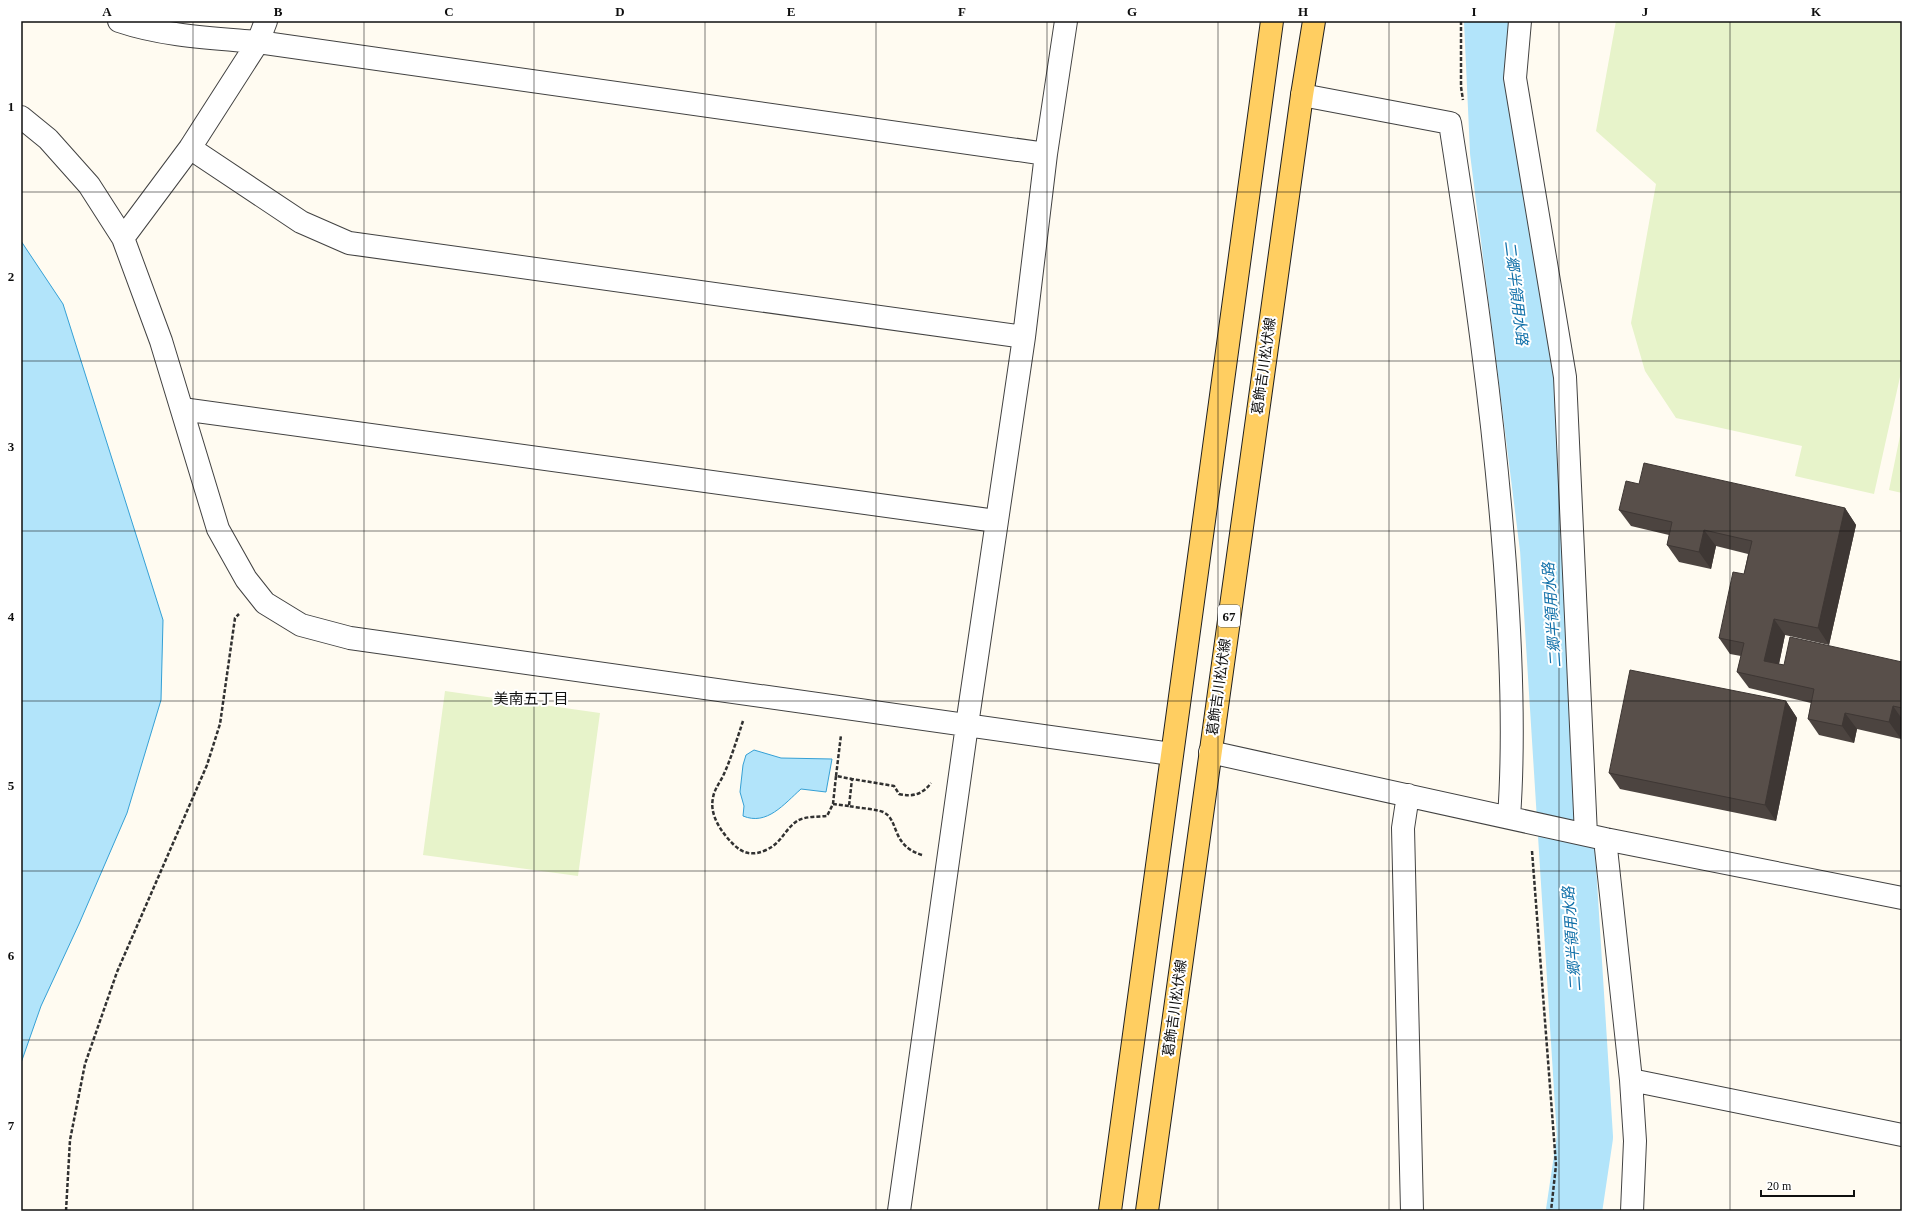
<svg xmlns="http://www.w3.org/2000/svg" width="1923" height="1232" viewBox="0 0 1923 1232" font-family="'Times New Roman','Noto Sans JP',serif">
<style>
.pitch{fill:#e7f3ca}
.water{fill:#b2e4fa;stroke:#35a0d5}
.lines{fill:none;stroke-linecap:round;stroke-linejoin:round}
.river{stroke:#b2e4fa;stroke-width:56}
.minor-casing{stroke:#424242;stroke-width:24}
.major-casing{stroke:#202020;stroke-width:24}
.path{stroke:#313131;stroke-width:2.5;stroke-dasharray:4 2;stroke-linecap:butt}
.minor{stroke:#fff;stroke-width:22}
.major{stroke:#ffce61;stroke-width:22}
.wall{fill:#4c4440}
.shaded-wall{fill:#3e3734}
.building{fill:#584f4a;stroke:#3e3734}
.grid{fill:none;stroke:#0f0f0f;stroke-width:1;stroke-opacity:0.55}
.labels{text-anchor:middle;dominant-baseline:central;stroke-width:4;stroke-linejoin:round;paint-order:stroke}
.shield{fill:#fff;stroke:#575757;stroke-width:1}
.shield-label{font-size:13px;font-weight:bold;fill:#0f0f0f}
.street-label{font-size:14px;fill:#0f0f0f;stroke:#fff}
.water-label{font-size:15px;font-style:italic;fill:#1070a9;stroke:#fff}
.neighbourhood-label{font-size:15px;fill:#0f0f0f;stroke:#fff}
.neatline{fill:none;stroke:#0f0f0f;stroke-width:1.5}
.grid-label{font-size:13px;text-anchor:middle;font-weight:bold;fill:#0f0f0f}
</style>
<rect width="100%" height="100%" fill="#fffbf1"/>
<path class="pitch" d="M1616,21H1902V368L1874,494L1795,476L1802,446L1676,418L1645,371L1631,323L1656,184L1596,131Z
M1902,426V493L1889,490Z
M445,691L600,713L578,876L423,855Z"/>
<path class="water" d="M21,241L63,304L163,620L161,700L127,813L79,924L41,1006L21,1063Z
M754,750L781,758L832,759L826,792L801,789C784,804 767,826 743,816L744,806L740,792L743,765L746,755Z"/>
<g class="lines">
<path class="river" d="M1492,21L1498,152L1548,549L1585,1137L1574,1211"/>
<defs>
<path id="minor" d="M119,21C163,36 211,38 258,42L266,21
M1520,21L1515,78L1565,377L1586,835
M1302,95L1450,123C1473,270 1494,416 1505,565C1511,648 1515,734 1509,817
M21,117L48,139L89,185L123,238L161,341L218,529L246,579L265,603L301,625L350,638L1171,754
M190,148L301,222L349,243L1024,337
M123,238L190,148L258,42L1046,154
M182,409L996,521
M1210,752L1605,839L1902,898
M1408,795L1403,828L1412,1211
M1605,839L1631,1080L1635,1141L1632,1211
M1631,1080L1902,1135
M899,1211L967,725L1024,337L1046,154L1066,21"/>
<path id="major" d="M1110,1211L1272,21
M1147,1211L1302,95L1314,21"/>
</defs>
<use href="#minor" class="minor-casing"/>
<use href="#major" class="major-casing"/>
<path class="path" d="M1461,21V87L1463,100
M743,721C737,739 731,759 723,776C719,784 714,790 713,798C709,815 722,833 733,844C743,854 753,856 766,850C782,843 784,830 797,821C805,816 818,817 827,816L833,804L849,806
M836,776L841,735
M833,804L836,776L852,779
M1532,851L1556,1165L1551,1211
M922,855C890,845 900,820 883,812C876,809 858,808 849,806L852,779L894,786L899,794C912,797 922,795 931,783
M66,1211L70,1140L85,1064L117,972L207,765L220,724L235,618L239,614"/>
<use href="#minor" class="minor"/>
<use href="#major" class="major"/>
</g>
<path class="wall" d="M1639,484L1845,508L1856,525L1829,645L1785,635L1779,664L1784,665L1902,662V734L1901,739L1857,729L1854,743L1819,735L1808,719L1811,703L1749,688L1737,672L1741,656L1730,654L1719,638L1744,574L1748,554L1716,546L1711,569L1679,562L1667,545L1669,535L1631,526L1619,510Z
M1786,701L1797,718L1776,821L1620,789L1609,773Z"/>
<path class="shaded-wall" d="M1845,508L1856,525L1829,645L1818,628Z
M1704,530L1716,546L1711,569L1699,552Z
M1774,619L1785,635L1776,678L1764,661Z
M1786,701L1797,718L1776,821L1765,805Z
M1893,706L1902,719V734L1901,739L1889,722Z
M1845,713L1857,729L1854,743L1842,726Z"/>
<path class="building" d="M1644,463L1845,508L1818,628L1774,619L1764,661L1784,665L1790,637L1902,662V708L1893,706L1889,722L1845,713L1842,726L1808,719L1814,689L1737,672L1744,643L1719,638L1733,572L1744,574L1752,541L1704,530L1699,552L1667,545L1672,522L1619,510L1626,481L1639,484Z
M1630,670L1786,701L1765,805L1609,773Z"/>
<path class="grid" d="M193,21V1211M364,21V1211M534,21V1211M705,21V1211M876,21V1211M1047,21V1211M1218,21V1211M1389,21V1211M1559,21V1211M1730,21V1211M21,192H1902M21,361H1902M21,531H1902M21,701H1902M21,871H1902M21,1040H1902"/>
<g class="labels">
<rect class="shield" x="1218" y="605" width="22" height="22" rx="3"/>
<g class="shield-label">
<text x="1229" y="616">67</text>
</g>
<g class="street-label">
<text transform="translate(1264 366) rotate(-82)">葛飾吉川松伏線</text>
<text transform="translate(1219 687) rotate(-82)">葛飾吉川松伏線</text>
<text transform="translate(1175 1008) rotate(-82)">葛飾吉川松伏線</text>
</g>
<g class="water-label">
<text transform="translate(1516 293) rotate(83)">二郷半領用水路</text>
<text transform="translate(1552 615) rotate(-94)">二郷半領用水路</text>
<text transform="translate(1572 939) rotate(-94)">二郷半領用水路</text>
</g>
<g class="neighbourhood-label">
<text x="531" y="699">美南五丁目</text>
</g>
</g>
<rect width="1923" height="1232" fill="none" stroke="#ffffff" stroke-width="44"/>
<path d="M1761 1190v6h93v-6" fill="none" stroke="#0f0f0f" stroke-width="2"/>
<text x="1767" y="1190" font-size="12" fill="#0f0f0f" stroke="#ffffff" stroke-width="3" paint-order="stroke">20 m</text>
<rect x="22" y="22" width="1879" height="1188" class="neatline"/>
<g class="grid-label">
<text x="107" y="16">A</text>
<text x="278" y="16">B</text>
<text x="449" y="16">C</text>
<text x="620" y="16">D</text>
<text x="791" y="16">E</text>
<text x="962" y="16">F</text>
<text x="1132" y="16">G</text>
<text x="1303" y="16">H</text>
<text x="1474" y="16">I</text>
<text x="1645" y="16">J</text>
<text x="1816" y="16">K</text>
<text x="11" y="111">1</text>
<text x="11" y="281">2</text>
<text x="11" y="451">3</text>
<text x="11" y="621">4</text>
<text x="11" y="790">5</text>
<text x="11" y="960">6</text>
<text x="11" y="1130">7</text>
</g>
</svg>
